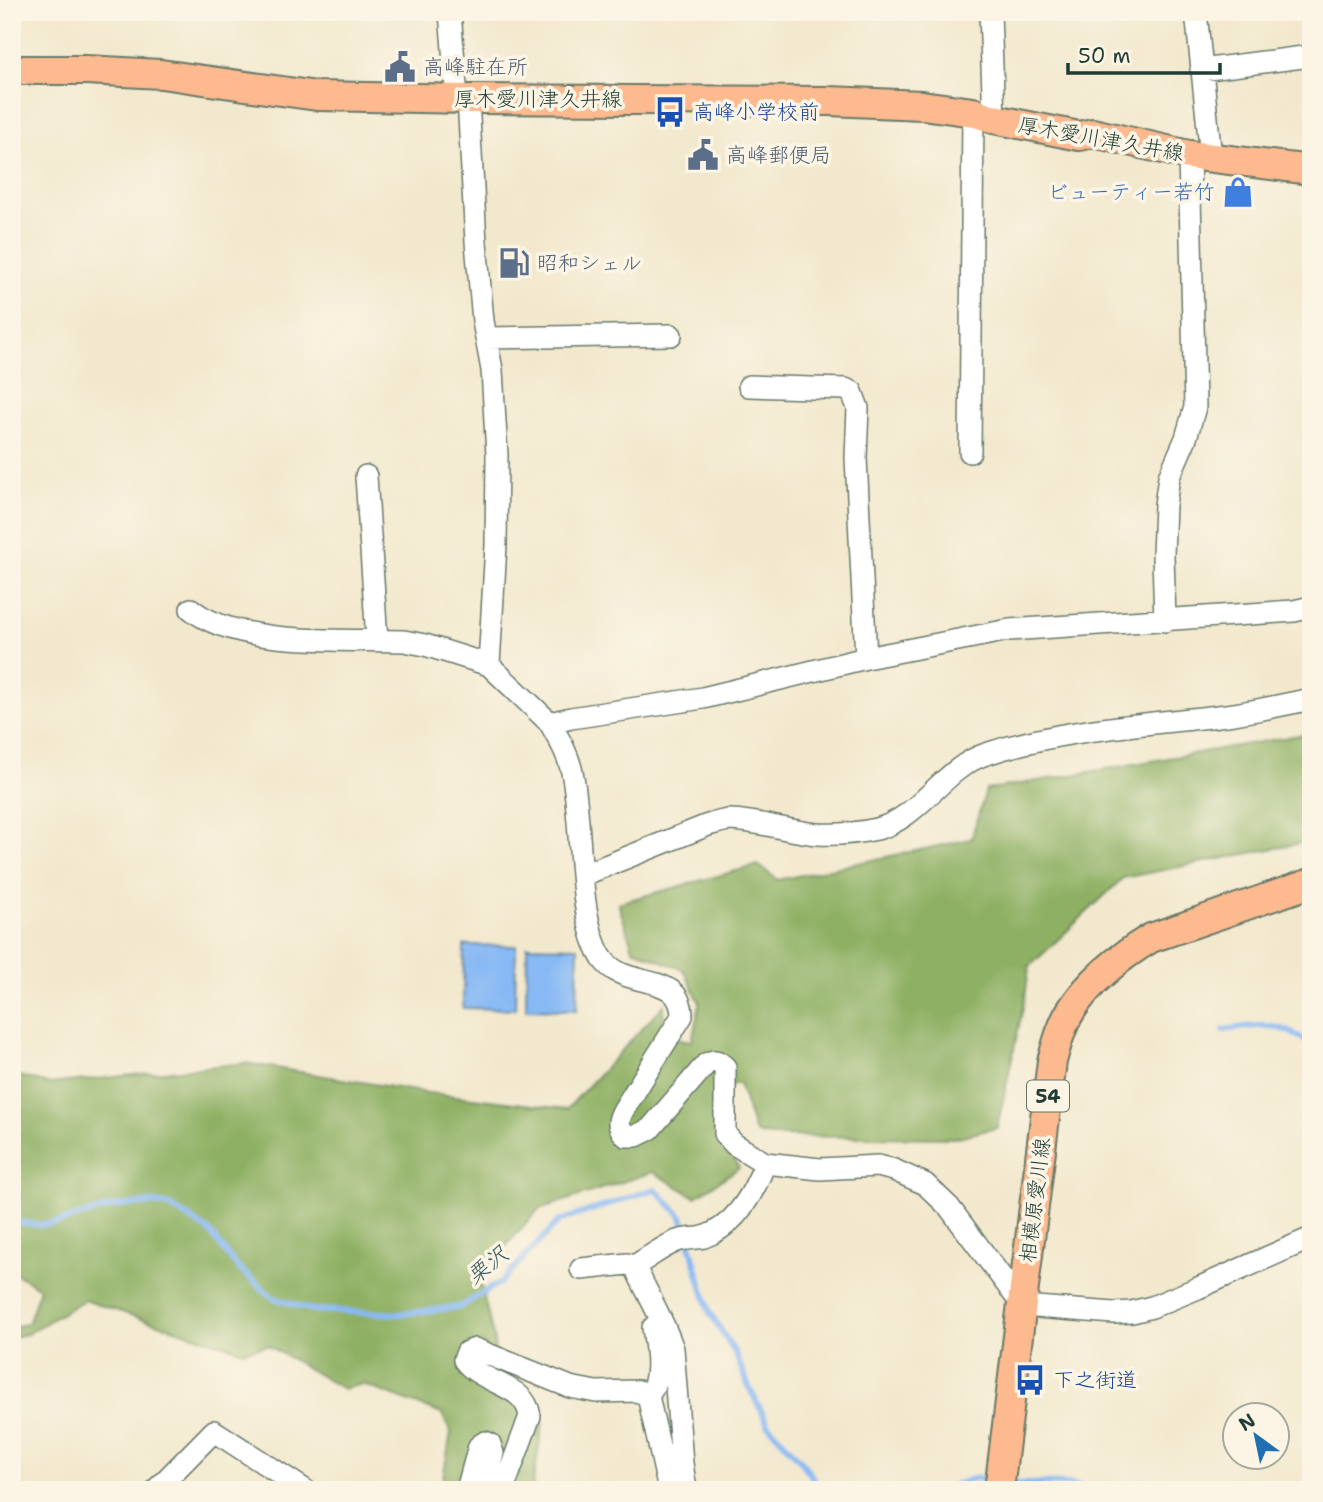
<svg xmlns="http://www.w3.org/2000/svg" width="1323" height="1502" viewBox="0 0 1323 1502" font-family="'Shantell Sans','Klee One',sans-serif">
<style>
.forest{fill:#8eb064;stroke:#56764c;stroke-width:2}
.water{fill:#88b9f4;stroke:#547b94;stroke-width:2}
.lines{fill:none;stroke-linecap:round;stroke-linejoin:round}
.stream{stroke:#88b9f4;stroke-width:6}
.minor-casing{stroke:#69796a;stroke-width:24}
.major-casing{stroke:#69796a;stroke-width:32}
.minor{stroke:#fff;stroke-width:21}
.major{stroke:#fcba8e;stroke-width:28}
.labels{text-anchor:middle;dominant-baseline:central;stroke-width:7;stroke-linejoin:round;paint-order:stroke}
.shield{fill:#fcf5e5;stroke:#617469;stroke-width:2}
.shield-label{font-size:19px;font-weight:bold;fill:#1f3d34}
.service-label{font-size:21px;fill:#4e5e75;stroke:#fcf5e5;text-anchor:start}
.street-label{font-size:21px;fill:#1f3d34;stroke:#fcf5e5}
.transit-label{font-size:21px;fill:#164399;stroke:#fcf5e5;text-anchor:start}
.shop-label{font-size:21px;fill:#366cbe;stroke:#fcf5e5;text-anchor:end}
.water-label{font-size:23px;font-style:italic;fill:#395c64;stroke:#fcf5e5}
</style>
<rect width="100%" height="100%" fill="#fcf5e5"/>
<filter id="ink" filterUnits="userSpaceOnUse"><feTurbulence type="fractalNoise" baseFrequency=".0143" numOctaves="2"/><feDisplacementMap in="SourceGraphic" scale="14" xChannelSelector="R" yChannelSelector="G"/><feConvolveMatrix kernelMatrix="1 2 1 2 8 2 1 2 1" color-interpolation-filters="sRGB"/></filter>
<filter id="wash" filterUnits="userSpaceOnUse"><feTurbulence type="fractalNoise" baseFrequency=".00686" numOctaves="4" result="noise"/><feDisplacementMap in="SourceGraphic" scale="28" xChannelSelector="R" yChannelSelector="G"/><feGaussianBlur stdDeviation="1.57" result="paint"/><feColorMatrix in="noise" values="0 0 0 0 0 0 0 0 0 0 0 0 0 0 0 0 0 1.4 0 .05"/><feComposite in="paint" operator="in"/></filter>
<g filter="url(#wash)">
<rect width="100%" height="100%" fill="#f2e8cd"/>
<path class="forest" d="M1311,733V841L1123,878L1029,967L1025,998L997,1128L954,1138L772,1136L755,1133L739,1083L716,1089L724,1141L739,1168L695,1197L653,1172L539,1209L479,1277L494,1339L497,1377L543,1423L532,1490H441L451,1432L442,1414L362,1384L343,1389L267,1345L243,1351L84,1300L27,1334L12,1337V1327L28,1324L40,1288L12,1272V1074L49,1084L245,1063L428,1093L567,1109L664,1005L662,1036L692,1041L700,1003L684,970L633,949L618,903L758,865L778,880L971,839L986,790Z"/>
<path class="water" d="M464,945L516,946L515,1009L463,1008Z
M527,946L578,947L577,1010L526,1009Z"/>
<g class="lines">
<path class="stream" d="M1224,1030C1260,1024 1280,1022 1311,1044
M12,1221L39,1225L56,1223L115,1206L154,1203L170,1206L208,1230L237,1267L274,1298L312,1310L399,1314L460,1307L501,1282L559,1221L655,1189L682,1217L709,1311L735,1353L749,1387L769,1426L802,1462L821,1490
M1006,1483C1033,1487 1066,1478 1091,1490
M940,1490L975,1478L992,1480"/>
</g>
</g>
<g filter="url(#ink)">
<g class="lines">
<defs>
<path id="minor" d="M450,12L457,99
M990,12L994,119
M1196,12L1211,157
M1201,70L1311,56
M468,99L476,242L483,321L492,370L497,455L496,545L489,665L550,723L571,718L703,698L866,658L1009,630L1294,611L1311,607
M486,338L671,335
M749,386L845,389L852,392L858,408L856,458L866,658
M970,452L973,112
M366,476L377,640
M191,609C237,647 345,639 404,641L425,645L489,665
M1165,621L1163,555L1165,505L1169,477L1186,438L1195,407L1189,155
M550,723C559,739 568,754 572,772C583,822 576,917 602,958C625,992 681,969 682,1016L624,1109C617,1121 617,1126 626,1136H636L650,1129L706,1064C714,1059 718,1060 725,1067V1134L734,1144L765,1163
M583,875L708,825C715,823 722,821 729,820C755,820 791,832 818,834C837,835 858,833 877,829C920,818 943,768 986,754C1064,728 1146,725 1227,715C1255,711 1283,705 1311,699
M635,1267L639,1263C651,1256 664,1246 677,1241C685,1238 695,1239 704,1237C735,1226 754,1193 765,1163L820,1169L878,1166L894,1170L925,1184L949,1207L1023,1306L1114,1313L1132,1312L1152,1307L1198,1288L1311,1238
M581,1269L627,1264L635,1267C647,1293 665,1323 673,1349L682,1463L686,1490
M648,1396C662,1379 656,1348 653,1328L661,1321
M156,1490L214,1431L305,1490
M467,1490L479,1446L485,1442L490,1444L493,1453L484,1490
M503,1490L530,1416C525,1383 484,1386 464,1360L467,1352L475,1349L570,1387L596,1392L638,1391L648,1396L669,1490"/>
<path id="major" d="M12,70H86L161,74L317,96L468,99L829,101L922,105L973,112L994,119L1079,136L1093,133L1189,155L1311,170
M999,1490L1052,1061C1057,1043 1062,1024 1072,1009C1091,980 1121,956 1151,938L1311,883"/>
</defs>
<use href="#minor" class="minor-casing"/>
<use href="#major" class="major-casing"/>
<use href="#minor" class="minor"/>
<use href="#major" class="major"/>
</g>
</g>
<defs>
<symbol id="civic-bare" viewBox="-9 -9 18 18"><path d="M-.6-6.5H3V-4.5H.6V-3L4-1V1h2V6H-6V1h2V-1L-.6-3ZM-1.2 2.5V6h2.4V2.5Z" fill="#5c6f8a" stroke="#fcf5e5" stroke-width="2.5" paint-order="stroke"/></symbol>
<symbol id="bus-bare" viewBox="-9 -9 18 18"><path d="M-5-6H5V4H4V6H2V4H-2V6H-4V4H-5ZM-3.5-4V0h7V-4ZM-3.5 1.2v1.5H-2V1.2ZM2 1.2v1.5H3.5V1.2Z" fill="#1a4fb4" stroke="#fcf5e5" stroke-width="2.5" paint-order="stroke"/></symbol>
<symbol id="shop-bare" viewBox="-9 -9 18 18"><path d="M-5-2.5h2.3a2.7 3.5 0 0 1 5.4 0H5L5.5 6h-11ZM-1.5-2.5h3a1.5 2.3 0 0 0-3 0Z" fill="#3f7fe0" stroke="#fcf5e5" stroke-width="2.5" paint-order="stroke"/></symbol>
<symbol id="fuel-bare" viewBox="-9 -9 18 18"><path d="M-5.5-6h7V0h2V4h1.3V-2.5L3-4.5l.8-.8L6-3V5H2.5V1h-1V6h-7ZM-4.2-4.7v3.2H.2V-4.7Z" fill="#5c6f8a" stroke="#fcf5e5" stroke-width="2.5" paint-order="stroke"/></symbol>
</defs>
<g fill-rule="evenodd">
<use href="#civic-bare" x="378" y="45" width="44" height="44"/>
<use href="#bus-bare" x="648" y="90" width="44" height="44"/>
<use href="#civic-bare" x="681" y="133" width="44" height="44"/>
<use href="#shop-bare" x="1216" y="170" width="44" height="44"/>
<use href="#fuel-bare" x="492" y="241" width="44" height="44"/>
<use href="#bus-bare" x="1008" y="1358" width="44" height="44"/>
</g>
<g class="labels">
<rect class="shield" x="1027" y="1080.5" width="42" height="31" rx="5"/>
<g class="shield-label">
<text x="1048" y="1096">54</text>
</g>
<g class="service-label">
<text x="423" y="67">高峰駐在所</text>
<text x="726" y="155">高峰郵便局</text>
<text x="537" y="263">昭和シェル</text>
</g>
<g class="street-label">
<text x="538" y="99">厚木愛川津久井線</text>
<text transform="translate(1101 139) rotate(10)">厚木愛川津久井線</text>
<text transform="translate(1035 1200) rotate(-83)">相模原愛川線</text>
</g>
<g class="transit-label">
<text x="693" y="112">高峰小学校前</text>
<text x="1053" y="1380">下之街道</text>
</g>
<g class="shop-label">
<text x="1215" y="192">ビューティー若竹</text>
</g>
<g class="water-label">
<text transform="translate(487 1265) rotate(-39)">栗沢</text>
</g>
</g>
<rect width="1323" height="1502" fill="none" stroke="#fcf5e5" stroke-width="42"/>
<g transform="translate(1256 1436) rotate(327)"><circle r="33" fill="#fcf5e5" stroke="#a4ab9e" stroke-width="2"/>
<path d="M0-5L12 26L0 18L-12 26Z" fill="#1f6fb2"/>
<text y="-10" font-size="19" font-weight="bold" text-anchor="middle" fill="#1f3d34">N</text>
</g>
<path d="M1068 63v10h152v-10" fill="none" stroke="#1f3d34" stroke-width="3.5"/>
<text x="1078" y="63" font-size="21" fill="#1f3d34" stroke="#fcf5e5" stroke-width="5" paint-order="stroke">50 m</text>
</svg>
